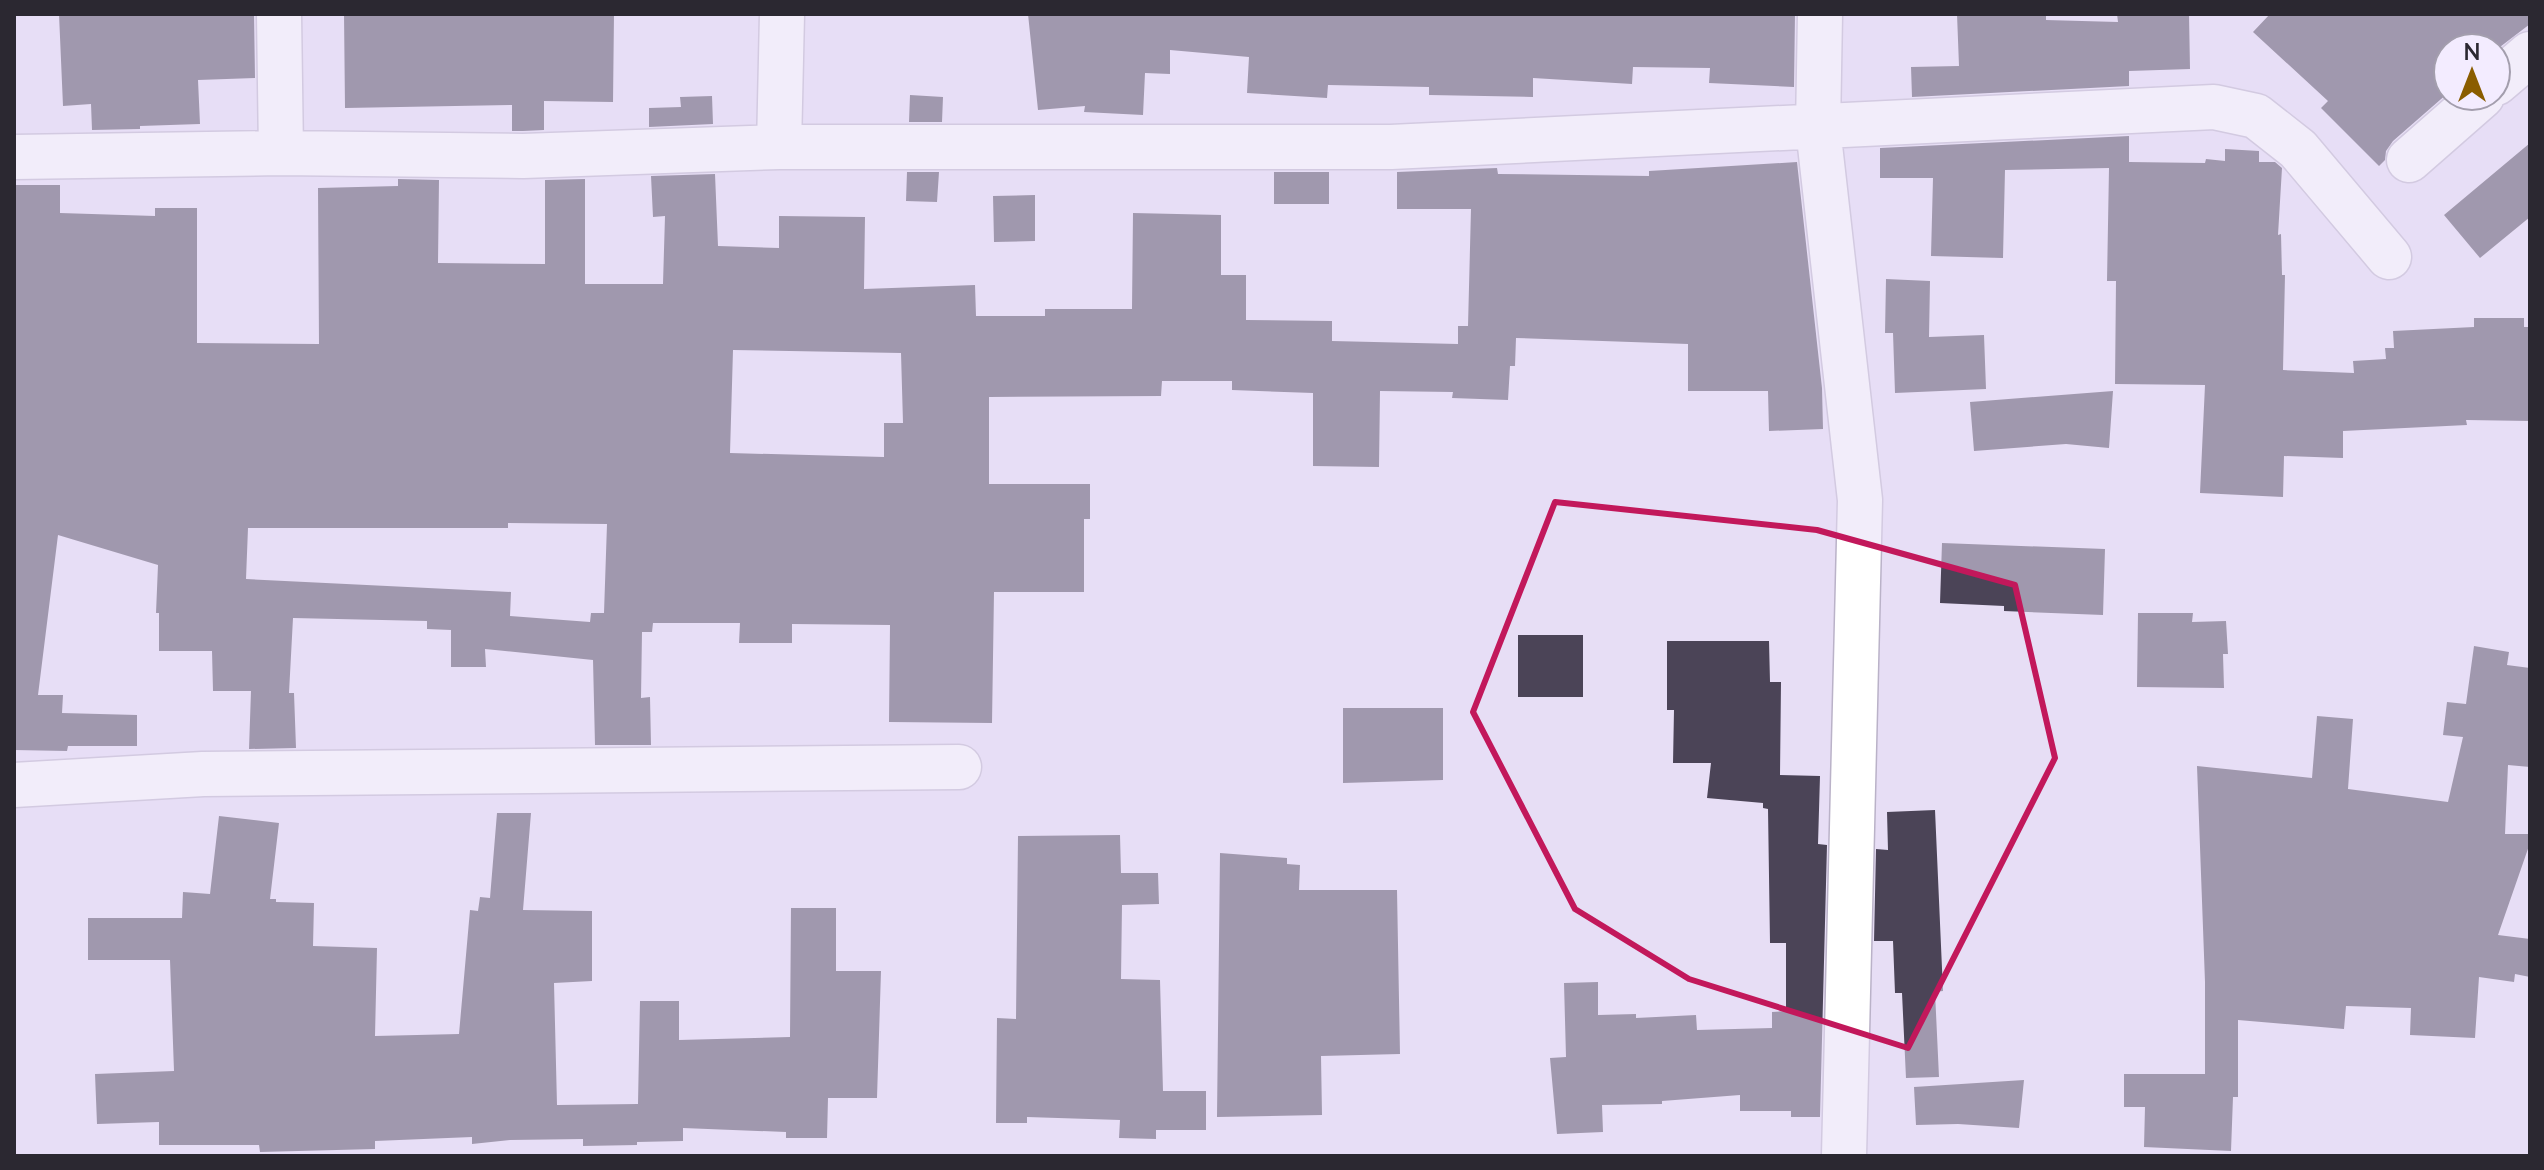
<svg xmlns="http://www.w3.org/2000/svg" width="2544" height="1170" viewBox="0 0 2544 1170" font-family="Lato,sans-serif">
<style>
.building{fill:#4b4457;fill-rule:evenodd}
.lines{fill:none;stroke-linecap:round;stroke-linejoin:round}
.minor-casing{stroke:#bab2c8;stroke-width:47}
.minor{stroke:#fff;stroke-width:44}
.marked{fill:none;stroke:#c2185b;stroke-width:6;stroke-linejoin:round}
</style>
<rect width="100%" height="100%" fill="#e7def5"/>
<path class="building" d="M59,14H254L255,78L198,80L200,124L140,126V129L92,130L91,104L63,106Z
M344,14H614L613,102L544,101V130L523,131H512V105L345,108Z
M1028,14H1795L1794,87L1709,83L1710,68L1633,67L1632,84L1533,78V97L1429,95V87L1328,85L1327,98L1247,93L1249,57L1170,50V74L1145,73L1143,115L1084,112L1085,106L1038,110Z
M1957,14H2046V20L2118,22L2117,14H2189L2190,69L2129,71V86L1912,97L1911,67L1959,66Z
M2270,14H2530V24L2496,50V48H2448V93L2393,141L2386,151L2385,160L2379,166L2321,108L2328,101L2253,32Z
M910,95L943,97L942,122H909Z
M712,96L713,124L649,127V108L681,107L680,97Z
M2129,136V162L2205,163L2206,159L2225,161V149L2259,151V162H2275L2282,168L2278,235L2281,234L2282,275H2285L2283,370L2354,373L2353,361L2386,359L2385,348H2394L2393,331L2474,327V318H2524V327H2530V421L2466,420L2467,425L2343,431V458L2284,456L2283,497L2200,493L2205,385L2115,384L2116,281H2107L2109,168L2005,170L2003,258L1931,256L1933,178H1880V148Z
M2530,143V217L2480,258L2444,215Z
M1797,162L1822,388L1823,429L1769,431L1768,391H1688V344L1516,338L1515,366H1510L1508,400L1452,398L1453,392L1380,391L1379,467L1313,466V393L1232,390V381H1162L1161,396L989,397V484H1090V519H1084V592H994L992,723L889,722L890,625L792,624V643H739L740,623H653L652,632H642L641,698L650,697L651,745H595L593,660L485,649L486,667H451V630L427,629V621L293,618L289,693H294L296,748L249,749L251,691H213L212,651H159V613H156L158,565L58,535L38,695H63L62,713L137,715V746H68L67,751L14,750V185H60V213L155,216V208H197V343L319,344L318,188L398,186V179L439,180L438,263L545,264V180L585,179V284H663L665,216L653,217L651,176L715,174L718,246L779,248V216L865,217L864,289L975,285L976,316H1045V309H1132L1133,213L1221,215V275H1246V320L1332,321V341L1458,344V326H1468L1471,209H1397V172L1497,168L1498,174L1649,176V171ZM733,350L901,353L903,423H884V457L730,453ZM508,523L607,524L604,613H591L590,622L510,616L511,592L246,579L248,528H508Z
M907,172H939L937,202L906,201Z
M1274,172H1329V204H1274Z
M1035,195V241L994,242L993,196Z
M1886,279L1930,281L1929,337L1984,335L1986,389L1895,393L1893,333H1885Z
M2113,391L2109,448L2066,444L1974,451L1970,402Z
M1942,543L2105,549L2103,615L2004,611V606L1940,603Z
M2138,613H2193L2192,622L2226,621L2228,654H2223L2224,688L2137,687Z
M1518,635H1583V697H1518Z
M1667,641H1769L1770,682H1781L1780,775L1820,776L1818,844L1827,845L1820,1117H1791V1111H1740V1095L1662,1101V1104L1602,1105L1603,1132L1557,1134L1550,1058L1566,1057L1564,983L1598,982V1015L1636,1014V1018L1696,1015L1697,1030L1772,1028V1012L1786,1011V943H1770L1768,809L1763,808V803L1707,798L1711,763H1673L1674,710H1667Z
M2474,646L2509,652L2507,665L2530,668V767L2508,765L2505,834H2530V843L2498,935L2530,939V977L2515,974L2514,982L2479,977L2475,1038L2410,1035L2411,1008L2346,1006L2344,1029L2238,1020V1097H2233L2231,1151L2144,1147L2145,1107H2124V1074H2205V982L2197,766L2312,778L2317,716L2353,719L2348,789L2448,802L2463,737L2443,735L2447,702L2466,704Z
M1343,708H1443V780L1343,783Z
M1935,810L1943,991L1935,992L1939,1077L1906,1078L1902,993H1895L1893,941H1874L1876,849L1888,850L1887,812Z
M497,813H531L523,910L592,911V981L554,983L557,1105L638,1104L640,1001H679V1040L790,1037L791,908H836V971H881L877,1098H828L827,1138H786V1132L683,1128V1141L637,1142V1145L583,1146V1139L510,1140L472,1144V1137L375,1141V1149L260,1152L259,1145H159V1122L97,1124L95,1074L174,1071L170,960H88V918H182L183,892L210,894L219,816L279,823L270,899H276V902L314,903L313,946L377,948L375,1036L459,1034L470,910L478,911L480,897L490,898Z
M1120,835L1121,873H1158L1159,904L1122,905L1121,979L1160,980L1163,1091H1206V1130H1156V1139L1119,1138L1120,1120L1027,1117V1123H996L997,1018L1016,1019L1018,836Z
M1220,853L1287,858V864L1300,865L1299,890H1397L1400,1054L1321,1056L1322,1115L1217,1117Z
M2024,1080L2019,1128L1958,1124L1916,1125L1914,1087Z"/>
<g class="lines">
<defs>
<path id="minor" d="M279,14L281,153
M1820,14L1818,128L1860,500L1844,1156
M2496,83L2530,54
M779,147L782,14
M14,157L281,153L523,156L779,147H1391L2214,107L2256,116L2298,149L2389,257
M2409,160L2482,96
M14,785L203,774L959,767"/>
</defs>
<use href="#minor" class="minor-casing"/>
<use href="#minor" class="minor"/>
</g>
<path d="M0 0H2544V1170H0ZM1555,502L1817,530L2015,585L2055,758L1908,1048L1689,979L1575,909L1473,712Z" fill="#e7def5" fill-opacity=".55" fill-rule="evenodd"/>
<path class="marked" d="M1555,502L1817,530L2015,585L2055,758L1908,1048L1689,979L1575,909L1473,712Z"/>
<rect width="2544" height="1170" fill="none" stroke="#2b2831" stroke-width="32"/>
<g transform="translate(2472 72)"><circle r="38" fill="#f3ecff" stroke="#a39ead" stroke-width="2"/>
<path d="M0-6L14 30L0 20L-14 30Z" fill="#8a5d00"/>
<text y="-12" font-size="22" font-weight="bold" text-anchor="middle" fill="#2b2831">N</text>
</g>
</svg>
